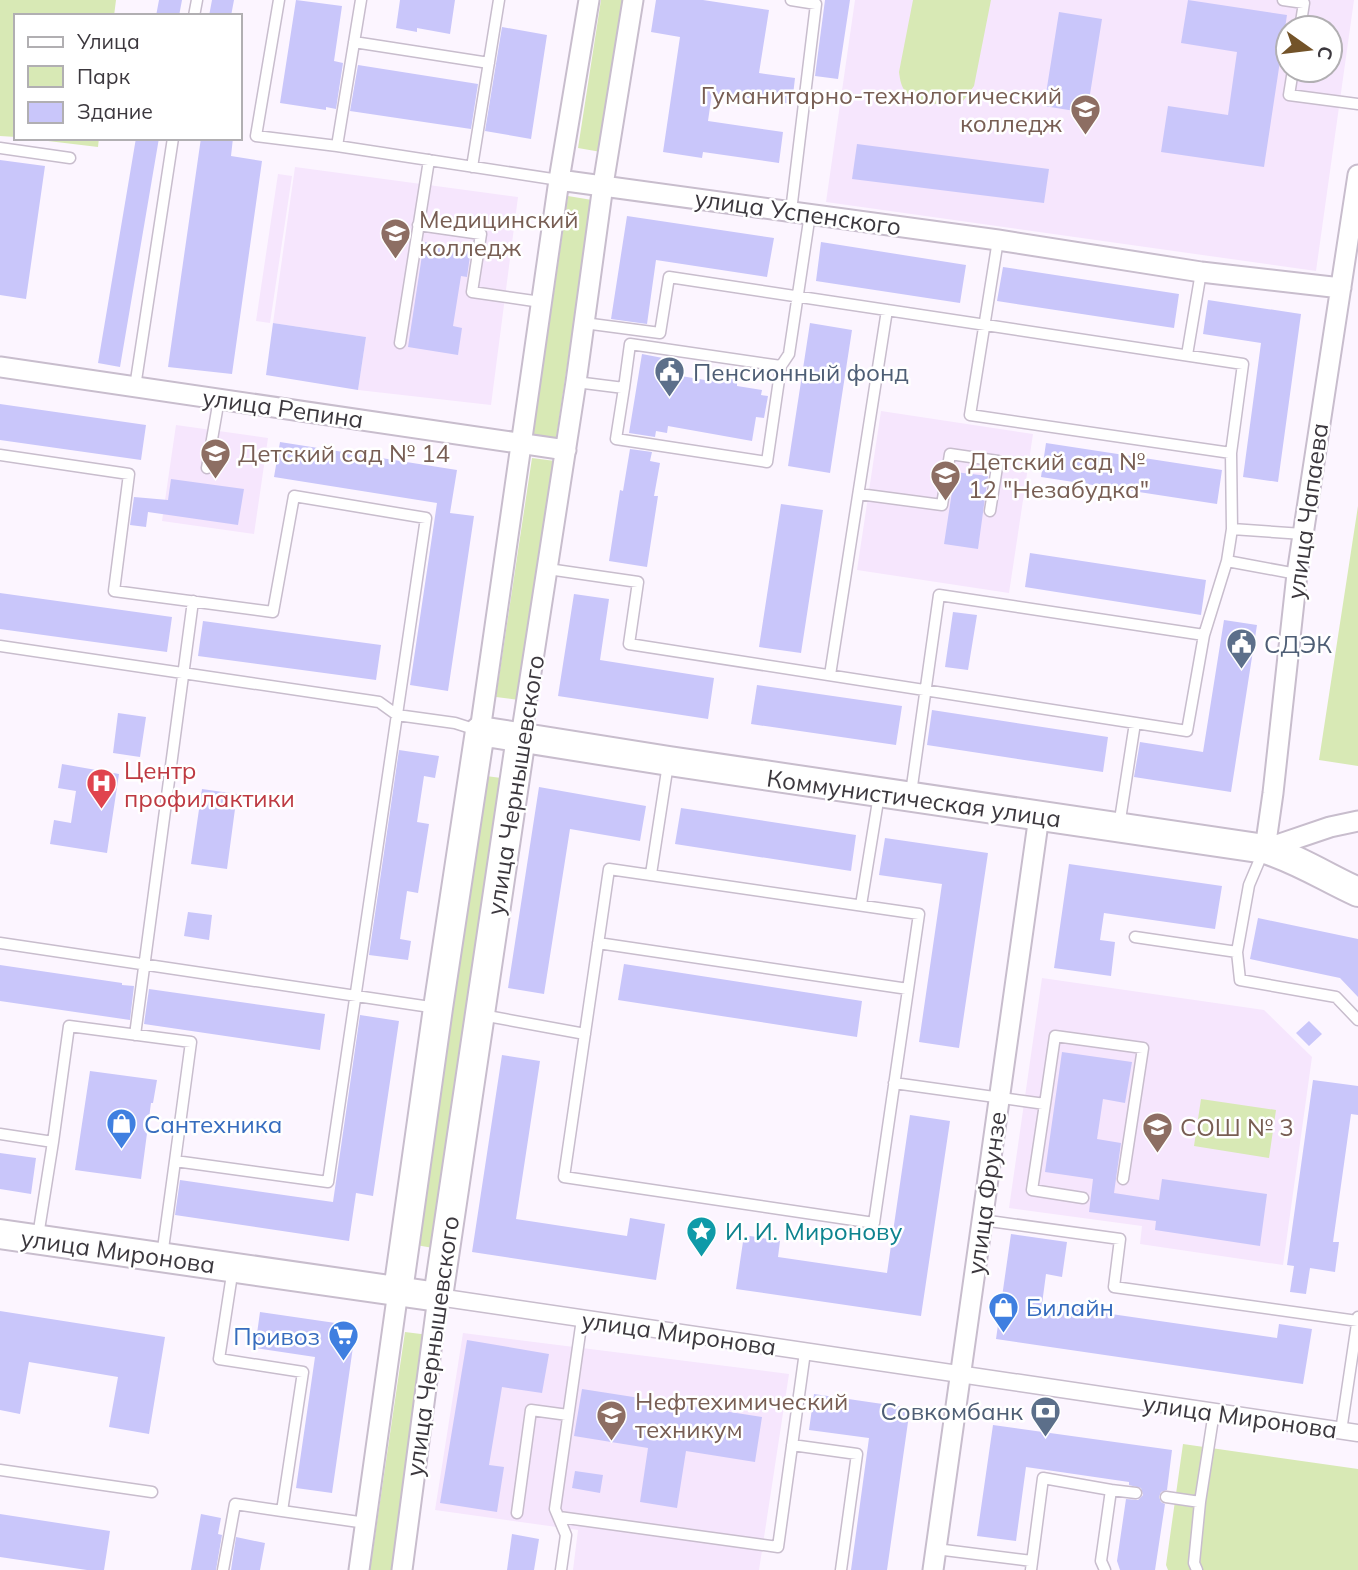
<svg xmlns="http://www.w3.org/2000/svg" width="1358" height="1570" viewBox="0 0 1358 1570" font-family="Mulish,sans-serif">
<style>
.built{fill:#f6e6fd;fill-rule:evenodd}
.green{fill:#d8e9b5}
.building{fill:#c9c6fa}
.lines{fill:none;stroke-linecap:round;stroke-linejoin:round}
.service-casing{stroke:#c8bdcd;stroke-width:13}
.pedestrian-casing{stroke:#c8bdcd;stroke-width:19}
.minor-casing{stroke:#c8bdcd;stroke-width:23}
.secondary-casing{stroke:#c8bdcd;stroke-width:32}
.service{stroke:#fff;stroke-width:10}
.pedestrian{stroke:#fff;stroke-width:16}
.minor{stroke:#fff;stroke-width:19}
.secondary{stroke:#fff;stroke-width:28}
.labels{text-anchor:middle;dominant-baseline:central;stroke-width:5;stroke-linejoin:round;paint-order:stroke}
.education-label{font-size:24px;fill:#785e54;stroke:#fff;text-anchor:start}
.street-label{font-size:24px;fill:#3c383e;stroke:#fff}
.service-label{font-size:24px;fill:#4e5e75;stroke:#fff;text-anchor:start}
.health-label{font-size:24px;fill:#be3a42;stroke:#fff;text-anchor:start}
.shop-label{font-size:24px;fill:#366cbe;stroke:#fff;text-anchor:start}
.culture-label{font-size:24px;fill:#0d838f;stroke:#fff;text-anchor:start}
</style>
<rect width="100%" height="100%" fill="#fcf5ff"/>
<path class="built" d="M855,0H1354L1316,271L826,202ZM1288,28H1330V70H1288Z
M295,167L518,197L491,405L358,390L366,337L273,323Z
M278,174L292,176L270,323L256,321Z
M881,411L1033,434L1009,593L857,570Z
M176,425L268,438L254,534L162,521Z
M1042,978L1264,1010L1312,1057L1283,1265L1140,1244L1142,1226L1009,1208Z
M463,1333L789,1374L759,1570H573L578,1530L435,1510Z"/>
<path class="green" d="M0,0H116L114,16H16V137L0,136Z
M601,0H625L601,152L578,148Z
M913,0H991L974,86L963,101C947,106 921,106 907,93C901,88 900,79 899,72Z
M23,138H99L98,147Z
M568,196L592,200L556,439L533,435Z
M532,458L555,461L519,700L496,697Z
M1358,506V766L1319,760Z
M486,776L509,779L439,1249L416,1245Z
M1201,1099L1276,1110L1269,1158L1194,1146Z
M405,1332L429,1335L394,1570H370Z
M1183,1444L1358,1469V1570H1168L1166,1565Z"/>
<path class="building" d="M159,0H182L179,16H156Z
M212,0H234L231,16H209Z
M296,0L342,6L334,61L343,63L336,109L326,107V110L280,103Z
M400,0H455L450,34L417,28V32L396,28Z
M656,0H703L769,10L759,73L795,78L792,104L712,93L708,121L783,132L779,163L703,152L702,158L663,152L680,37L651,32Z
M825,0H850L838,79L815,76Z
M1188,0L1287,15L1264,167L1161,152L1168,106L1228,115L1237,52L1181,43Z
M1059,12L1102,19L1087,113L1044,106Z
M502,27L547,35L531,139L485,131Z
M358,65L478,84L471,129L350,111Z
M136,138H159L120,367L98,363Z
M201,138H233L231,156L262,161L232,374L168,367Z
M857,144L1049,169L1044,203L852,179Z
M0,160L45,166L26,299L0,295Z
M627,216L774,238L767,277L656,260L647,324L611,319Z
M424,242L471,249L467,277L461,276L453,326L462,328L458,355L408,347Z
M821,242L966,265L960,303L816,281Z
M1003,267L1179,294L1174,328L997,301Z
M1208,300L1301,314L1278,482L1243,477L1261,343L1203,334Z
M273,323L366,337L358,390L266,375Z
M810,323L852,330L830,473L788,466Z
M642,354L668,359L666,368L676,370L675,375L705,380L706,375L737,380V386L762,390L761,395L768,396L764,418L756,417L752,441L668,426L667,433L656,431L655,437L629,433Z
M0,404L146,425L141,460L0,440Z
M280,442L457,470L450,513L474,516L448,691L410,685L437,503L274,477Z
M1046,443L1222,470L1217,504L1041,477Z
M630,449L652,452L650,461L660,463L654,496H658L647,567L609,561L620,490L623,491Z
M955,472L988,476L978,549L944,544Z
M171,479L244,489L238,525L148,512L146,527L130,525L134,497L168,500Z
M781,504L823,510L801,653L759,647Z
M1030,553L1206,580L1201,615L1025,587Z
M0,593L172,617L167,652L0,629Z
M574,594L609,599L600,660L714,678L708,719L558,696Z
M953,612L977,615L968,670L945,667Z
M1224,620L1257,625L1231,792L1134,777L1140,742L1203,752Z
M203,621L381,645L376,680L198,656Z
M757,685L902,706L896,745L751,724Z
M932,710L1108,737L1103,772L927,745Z
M118,713L146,717L140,757L113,753Z
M399,750L439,756L435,778L424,776L417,822L429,824L418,893L407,891L400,939L411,941L408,960L369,955Z
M62,764L119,774L107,853L50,844L54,820L71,823L76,791L58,788Z
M539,787L646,806L640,841L570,829L544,994L508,988Z
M202,789L237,794L227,869L191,864Z
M681,808L856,835L851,871L675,844Z
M885,838L988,853L959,1048L919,1042L942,884L879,875Z
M1069,864L1222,886L1215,929L1104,913L1100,940L1115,942L1111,976L1054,968Z
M188,912L212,915L209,940L184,936Z
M1258,918L1358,939V997L1340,978L1250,959Z
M624,964L862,1001L857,1037L618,1000Z
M0,965L122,983V985L134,986L130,1020L0,1001Z
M149,989L325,1014L320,1050L144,1024Z
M360,1015L399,1021L373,1196L356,1193L349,1241L175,1215L180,1180L333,1202Z
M1309,1021L1322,1034L1309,1046L1296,1033Z
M1062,1052L1132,1062L1125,1103L1103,1099L1097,1139L1121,1143L1114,1193L1159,1200L1162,1179L1267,1194L1260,1246L1155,1230L1156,1221L1089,1212L1093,1179L1045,1172Z
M502,1055L540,1061L516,1219L627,1236L630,1218L665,1224L656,1280L472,1252Z
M90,1071L157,1080L153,1103H151L141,1179L75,1170Z
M1313,1080L1358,1086V1115L1351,1114L1333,1242H1339L1335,1272L1310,1268L1306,1294L1290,1292L1294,1266L1287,1265Z
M910,1115L950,1121L921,1316L736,1289L744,1235L780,1241L778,1257L887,1273Z
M0,1153L36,1158L31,1194L0,1189Z
M1011,1234L1067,1242L1062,1277L1046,1274L1042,1304L1277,1338L1279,1324L1312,1329L1303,1384L996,1339Z
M0,1311L165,1337L149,1434L109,1427L118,1377L29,1362L20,1414L0,1410Z
M260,1312L356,1326L332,1493L296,1488L315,1357L255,1348Z
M467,1340L549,1354L542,1393L502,1387L489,1465L504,1467L497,1512L440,1503Z
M582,1389L762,1417L755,1462L686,1451L677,1508L640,1502L648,1448L574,1436Z
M814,1394L910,1408L887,1570H851L869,1438L809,1430Z
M993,1425L1172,1450L1167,1490L1161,1492L1159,1497L1161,1502L1165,1504L1155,1570H1120L1117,1561L1126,1499L1138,1500L1143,1495L1141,1488L1129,1485V1482L1026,1467L1016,1541L977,1536Z
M575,1471L603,1475L600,1493L572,1488Z
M0,1514L110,1531L104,1570H87L0,1557Z
M201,1514L221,1518L218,1534L222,1535L216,1570H191Z
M512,1534L539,1539L534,1570H507Z
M236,1537L265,1543L260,1570H231Z"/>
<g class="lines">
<defs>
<path id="service" d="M279,0L256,136L337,146L559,180
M791,0L816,4L791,211
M1283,0L1304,3L1300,28
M194,16L197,0
M354,42L489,63
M1293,70L1289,95L1358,104
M337,146L361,0
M0,148L70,158
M472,167L499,0
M418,225L481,234L472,292L541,302
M998,240L970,415L1231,453
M400,343L429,160
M1187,355L1201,272
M781,366L789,354L810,214
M576,382L624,388L616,439L767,462L781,366L630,344L624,388
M135,387L173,138
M0,455L129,474L114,591L273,612L294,496L426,518L328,1182L175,1161L162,1256
M207,468L219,399
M859,494L942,505L950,454L998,461L990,511
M1232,529L1303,534
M1227,561L1297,574
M548,569L638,582L629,644L1187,731L1204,635L1227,561L1232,529L1231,453L1243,364L669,277L660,333L584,323
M0,646L379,702L397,715L455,723L480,731
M830,675L887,310
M911,793L939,595L1204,635
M1119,826L1135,723
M1263,852L1249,885L1237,952L1240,980L1336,997L1358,1020
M609,869L919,914L874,1223L564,1177Z
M651,874L668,764
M861,905L879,795
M1135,937L1237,952
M0,943L437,1008
M598,943L908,989
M482,1015L585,1034
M135,1035L193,601
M894,1083L1045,1104L1055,1036L1143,1048L1123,1179
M1045,1104L1032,1190L1083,1198
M0,1134L53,1142L38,1236
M53,1142L69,1026L191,1042L175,1161
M982,1220L1120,1239L1114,1287L1358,1321
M233,1268L219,1359L303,1372L282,1511L366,1523
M1341,1431L1358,1317
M792,1445L857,1454L841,1570
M0,1470L152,1492
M1111,1490L1136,1493
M1166,1497L1200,1502
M517,1513L531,1410L568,1415
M559,1517L778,1547L805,1352
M936,1549L1032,1561
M223,1570L235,1504L282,1511
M561,1570L566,1535L555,1509L582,1319
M1031,1570L1043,1478L1111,1490L1101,1561L1105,1570
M1197,1570L1194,1563L1200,1502L1214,1412"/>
<path id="pedestrian" d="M438,1297L1358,1433"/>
<path id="minor" d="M1358,175L1297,574L1273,793L1265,849L1330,827L1358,821
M559,180L998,240L1201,272L1341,288
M0,367L566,450
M480,731L559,180L589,0
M521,737L576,382L603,185L633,0
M359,1570L398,1291
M402,1570L438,1297
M933,1570L1039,816"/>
<path id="secondary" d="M0,1234L438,1297L521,737
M398,1291L438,1008L480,731L669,761L1265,849C1300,860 1325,877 1358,892"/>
</defs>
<use href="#service" class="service-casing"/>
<use href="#pedestrian" class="pedestrian-casing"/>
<use href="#minor" class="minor-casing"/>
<use href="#secondary" class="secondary-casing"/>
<use href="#service" class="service"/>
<use href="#pedestrian" class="pedestrian"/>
<use href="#minor" class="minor"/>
<use href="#secondary" class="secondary"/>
</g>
<defs>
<symbol id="university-pin" viewBox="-11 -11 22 30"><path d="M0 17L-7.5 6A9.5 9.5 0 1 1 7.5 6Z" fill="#8d6e63" stroke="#fff"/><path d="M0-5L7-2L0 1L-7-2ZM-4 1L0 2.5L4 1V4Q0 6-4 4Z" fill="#fff"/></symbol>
<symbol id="civic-pin" viewBox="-11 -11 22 30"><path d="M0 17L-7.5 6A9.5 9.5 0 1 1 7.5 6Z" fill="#5c6f8a" stroke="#fff"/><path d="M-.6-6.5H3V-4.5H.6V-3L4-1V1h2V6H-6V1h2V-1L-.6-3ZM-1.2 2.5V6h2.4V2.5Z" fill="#fff"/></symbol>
<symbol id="school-pin" viewBox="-11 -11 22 30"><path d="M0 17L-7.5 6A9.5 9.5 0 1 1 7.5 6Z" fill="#8d6e63" stroke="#fff"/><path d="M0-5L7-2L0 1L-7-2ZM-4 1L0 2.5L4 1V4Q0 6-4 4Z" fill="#fff"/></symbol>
<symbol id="hospital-pin" viewBox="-11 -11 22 30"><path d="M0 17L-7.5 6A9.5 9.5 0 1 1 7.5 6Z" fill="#e0444e" stroke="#fff"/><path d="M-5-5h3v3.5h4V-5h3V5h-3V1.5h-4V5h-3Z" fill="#fff"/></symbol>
<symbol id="shop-pin" viewBox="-11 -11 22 30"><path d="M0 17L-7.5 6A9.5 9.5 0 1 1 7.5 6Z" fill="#3f7fe0" stroke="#fff"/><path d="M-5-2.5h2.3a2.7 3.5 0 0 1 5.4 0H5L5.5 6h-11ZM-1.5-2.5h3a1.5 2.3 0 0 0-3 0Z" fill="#fff"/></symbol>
<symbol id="sight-pin" viewBox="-11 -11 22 30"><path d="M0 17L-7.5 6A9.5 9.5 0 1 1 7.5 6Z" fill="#0f9aa8" stroke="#fff"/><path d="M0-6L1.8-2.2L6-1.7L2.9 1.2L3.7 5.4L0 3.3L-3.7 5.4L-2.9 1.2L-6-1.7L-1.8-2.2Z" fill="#fff"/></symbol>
<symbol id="supermarket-pin" viewBox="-11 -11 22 30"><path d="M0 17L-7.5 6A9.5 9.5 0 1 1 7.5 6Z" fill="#3f7fe0" stroke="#fff"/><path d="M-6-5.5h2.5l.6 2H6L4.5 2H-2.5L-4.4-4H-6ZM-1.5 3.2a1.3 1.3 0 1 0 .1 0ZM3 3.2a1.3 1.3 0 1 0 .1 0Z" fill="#fff"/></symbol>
<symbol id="bank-pin" viewBox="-11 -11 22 30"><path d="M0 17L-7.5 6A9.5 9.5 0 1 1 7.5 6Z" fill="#5c6f8a" stroke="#fff"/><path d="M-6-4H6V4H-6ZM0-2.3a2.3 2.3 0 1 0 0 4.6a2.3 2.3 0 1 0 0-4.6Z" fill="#fff"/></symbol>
</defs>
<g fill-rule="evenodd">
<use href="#university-pin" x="1068" y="92" width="35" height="47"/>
<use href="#university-pin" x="378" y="216" width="35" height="47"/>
<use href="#civic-pin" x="652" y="354" width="35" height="47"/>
<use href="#school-pin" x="198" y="436" width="35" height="47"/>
<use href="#school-pin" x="928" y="458" width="35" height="47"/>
<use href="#civic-pin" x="1224" y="626" width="35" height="47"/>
<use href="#hospital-pin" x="84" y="766" width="35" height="47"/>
<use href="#shop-pin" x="104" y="1106" width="35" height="47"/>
<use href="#school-pin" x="1140" y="1110" width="35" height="47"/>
<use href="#sight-pin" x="684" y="1214" width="35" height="47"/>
<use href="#shop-pin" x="986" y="1290" width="35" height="47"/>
<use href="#supermarket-pin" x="326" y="1318" width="35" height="47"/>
<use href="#bank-pin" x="1028" y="1394" width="35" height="47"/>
<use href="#university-pin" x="594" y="1398" width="35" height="47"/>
</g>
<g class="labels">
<g class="education-label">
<text x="1062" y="95" text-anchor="end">Гуманитарно-технологический<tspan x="1062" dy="28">колледж</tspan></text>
<text x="419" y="219">Медицинский<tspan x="419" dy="28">колледж</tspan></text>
<text x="238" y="453">Детский сад № 14</text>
<text x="968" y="461">Детский сад №<tspan x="968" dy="28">12 "Незабудка"</tspan></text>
<text x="1180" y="1127">СОШ № 3</text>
<text x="635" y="1401">Нефтехимический<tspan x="635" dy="28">техникум</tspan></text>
</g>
<g class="street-label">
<text transform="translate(798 212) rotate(8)">улица Успенского</text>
<text transform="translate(283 408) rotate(8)">улица Репина</text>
<text transform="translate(1307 511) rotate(-82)">улица Чапаева</text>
<text transform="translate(515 785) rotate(-81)">улица Чернышевского</text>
<text transform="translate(914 798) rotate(8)">Коммунистическая улица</text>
<text transform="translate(986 1193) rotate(-82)">улица Фрунзе</text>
<text transform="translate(118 1251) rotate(8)">улица Миронова</text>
<text transform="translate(679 1333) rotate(8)">улица Миронова</text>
<text transform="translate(432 1346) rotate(-82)">улица Чернышевского</text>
<text transform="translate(1240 1416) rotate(8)">улица Миронова</text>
</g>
<g class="service-label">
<text x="693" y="372">Пенсионный фонд</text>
<text x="1264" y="644">СДЭК</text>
<text x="1023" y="1411" text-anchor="end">Совкомбанк</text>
</g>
<g class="health-label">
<text x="124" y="770">Центр<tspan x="124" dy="28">профилактики</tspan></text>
</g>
<g class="shop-label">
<text x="144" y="1124">Сантехника</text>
<text x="1026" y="1307">Билайн</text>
<text x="320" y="1336" text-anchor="end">Привоз</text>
</g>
<g class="culture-label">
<text x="725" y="1231">И. И. Миронову</text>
</g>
</g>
<rect x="14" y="14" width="228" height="126" fill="#ffffff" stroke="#b1afb2" stroke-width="2"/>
<rect x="28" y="37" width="35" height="10" fill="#ffffff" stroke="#b1afb2" stroke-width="2"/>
<text x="77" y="49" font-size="21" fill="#3c383e">Улица</text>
<rect x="28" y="66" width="35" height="21" fill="#d8e9b5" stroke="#b1afb2" stroke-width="2"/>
<text x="77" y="84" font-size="21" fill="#3c383e">Парк</text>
<rect x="28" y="102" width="35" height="21" fill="#c9c6fa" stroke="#b1afb2" stroke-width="2"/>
<text x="77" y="119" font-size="21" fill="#3c383e">Здание</text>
<g transform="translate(1309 49) rotate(104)"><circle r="33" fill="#ffffff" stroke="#b1afb2" stroke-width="2"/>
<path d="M0-5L12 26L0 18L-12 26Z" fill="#735329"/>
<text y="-10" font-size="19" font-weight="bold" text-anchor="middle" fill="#3c383e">С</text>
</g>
</svg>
